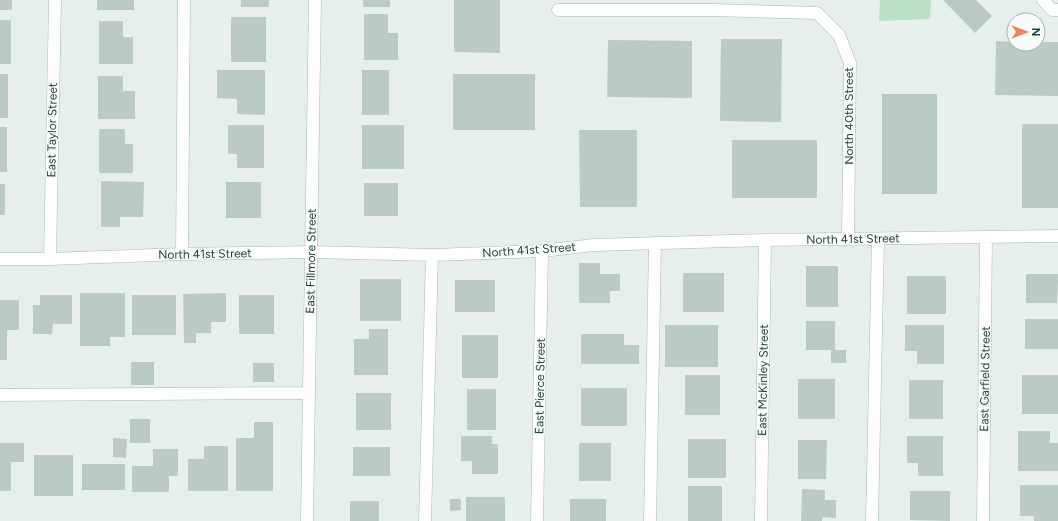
<svg xmlns="http://www.w3.org/2000/svg" width="1058" height="521" viewBox="0 0 1058 521" font-family="Figtree,sans-serif">
<style>
.green{fill:#bfe0c8}
.building{fill:#bbcac4}
.lines{fill:none;stroke-linecap:round;stroke-linejoin:round}
.minor-casing{stroke:#a8b8b2;stroke-width:13}
.minor{stroke:#fff;stroke-width:12}
.labels{text-anchor:middle;dominant-baseline:central;stroke-width:3;stroke-linejoin:round;paint-order:stroke}
.street-label{font-size:12px;fill:#24423a;stroke:#f7fbf9}
</style>
<rect width="100%" height="100%" fill="#e6efeb"/>
<path class="green" d="M880,0H931L930,19L879,21Z"/>
<path class="building" d="M0,0H12V10H0Z
M97,0H134V10H97Z
M241,0H269V7H241Z
M363,0H390V7H363Z
M454,0H500V53L454,52Z
M945,0H976L992,16L975,33L944,1Z
M364,14H388V33H398V60H364Z
M231,17H266V62H231Z
M0,20H11V64H0Z
M99,21H123V37H133V64H99Z
M721,39H782L781,122L720,121Z
M608,40L692,41V98L607,97Z
M996,41L1014,42V44H1038V42H1058V96L995,95Z
M217,70H265V115L237,114V99L217,98Z
M362,70H389V115H362Z
M0,74H8V118H0Z
M453,74H535V130H453Z
M98,76H123V91H135V119H98Z
M882,94H937V194H882Z
M1022,124H1058V208H1022Z
M228,125H264V168H237V154H228Z
M362,125H404V169H362Z
M0,127H7V172H0Z
M99,129H125V144H133V173H99Z
M579,130H637V207H580Z
M732,140H817V198H732Z
M101,181L144,182L143,217H120V227H101Z
M226,182H261V218H226Z
M364,183H398V216H364Z
M0,184H5V215H0Z
M579,263H600V274H620V291H610V303H579Z
M806,266H838V307H806Z
M683,273H724V312H683Z
M1026,274H1058L1057,303H1026Z
M907,276H946V314H907Z
M360,279H401V321H360Z
M455,280H495V312H455Z
M80,293H125V337H110V346H80Z
M226,293V322H211V333H196V343H184L183,294Z
M40,295H72V324H53L52,334H33V305H40Z
M132,295H176V335H132Z
M239,295H274V334H239Z
M0,300H19V330H7V360H0Z
M1025,319H1058V349H1025Z
M806,321H835V350H846V363H831V350H806Z
M665,325H718V367H665Z
M905,325H944V364H917V351H905Z
M369,329H388V375H354V339H369Z
M581,334H624V345H639V364H581Z
M462,335H498V378H462Z
M131,362H154V385H131Z
M253,363H274V382H253Z
M685,375H720V415H685Z
M1022,375H1058V414H1022Z
M798,379H835V419H798Z
M909,380H943V419H909Z
M581,388H627V426H581Z
M467,389H496V430H467Z
M356,393H391V430H356Z
M130,419H150V443H130Z
M254,422H273V491H236V438H254Z
M1018,431H1050V443H1058V471H1018Z
M461,436H492V444H498V474H472V461H461Z
M907,436H943V476H918V463H907Z
M113,438L127,439L126,458L113,457Z
M688,439H726V478H688Z
M798,440H827L826,479H798Z
M0,443H24V462H11V491H0Z
M579,443H611V481H579Z
M204,446H228V491H188V459H204Z
M353,447H390V476H353Z
M153,449H178V476H169V492H132V466H153Z
M34,455H73V496H34Z
M82,464H125V490H82Z
M1020,485H1058V521H1034V516H1020Z
M688,486H722V521H688Z
M802,489L825,490V500H836V518L822,517V521H801Z
M910,491H950V521L910,520Z
M466,497H505V521H466Z
M450,499H461V510L450,511Z
M570,499H606V521H570Z
M350,501H379V521H350Z"/>
<g class="lines">
<defs>
<path id="minor" d="M1043,0L1052,10H1058
M558,10H713L817,13L839,35L850,63L848,239
M182,254L184,0
M0,259H50L182,254L312,252L432,255L542,251L594,245L765,240L1058,236
M50,259L55,0
M0,395L309,393
M307,521L315,0
M425,521L432,255
M537,521L542,251
M650,521L655,243
M761,521L765,240
M872,521L878,239
M983,521L986,237"/>
</defs>
<use href="#minor" class="minor-casing"/>
<use href="#minor" class="minor"/>
</g>
<g class="labels">
<g class="street-label">
<text transform="translate(849 116) rotate(-90)">North 40th Street</text>
<text transform="translate(52 130) rotate(-89)">East Taylor Street</text>
<text transform="translate(853 239) rotate(-1)">North 41st Street</text>
<text transform="translate(529 250) rotate(-4)">North 41st Street</text>
<text transform="translate(205 254) rotate(-1)">North 41st Street</text>
<text transform="translate(311 261) rotate(-89)">East Fillmore Street</text>
<text transform="translate(985 379) rotate(-89)">East Garfield Street</text>
<text transform="translate(763 380) rotate(-89)">East McKinley Street</text>
<text transform="translate(540 386) rotate(-89)">East Pierce Street</text>
</g>
</g>
<g transform="translate(1026 32) rotate(90)"><circle r="19" fill="#f7fbf9" stroke="#a3b1ad"/>
<path d="M0-3L7 15L0 10L-7 15Z" fill="#f4845f"/>
<text y="-6" font-size="11" font-weight="bold" text-anchor="middle" fill="#24423a">N</text>
</g>
</svg>
